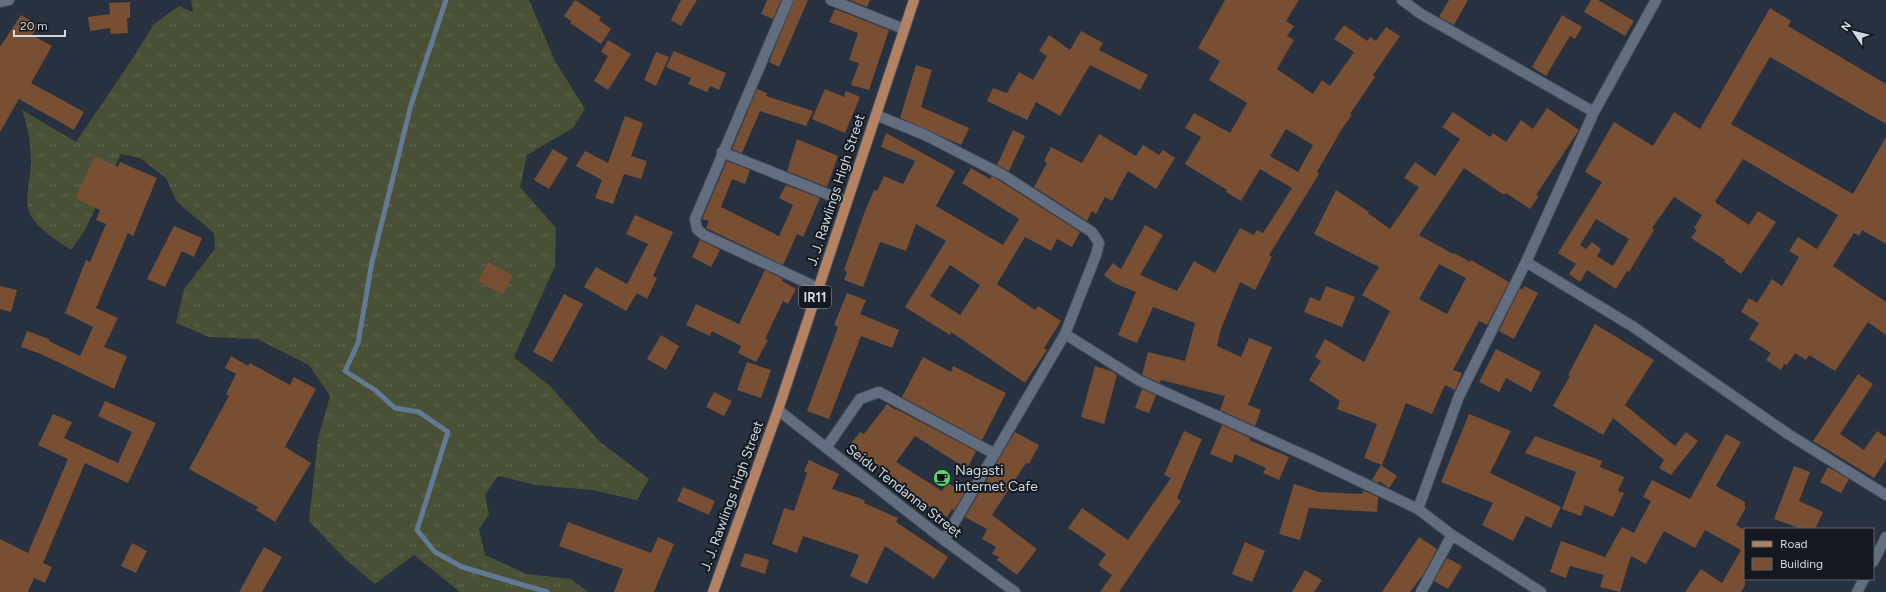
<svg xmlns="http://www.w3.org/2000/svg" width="1886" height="592" viewBox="0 0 1886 592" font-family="Figtree,sans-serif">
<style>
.grass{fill:url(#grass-tufts)}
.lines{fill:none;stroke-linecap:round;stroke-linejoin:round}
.stream{stroke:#637a95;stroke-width:5}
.building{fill:#784f33;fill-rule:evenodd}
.minor-casing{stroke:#464e5b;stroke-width:12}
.major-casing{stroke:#464e5b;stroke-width:12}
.minor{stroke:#626e7f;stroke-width:10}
.major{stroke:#b38262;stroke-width:10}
.labels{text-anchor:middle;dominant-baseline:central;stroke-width:4;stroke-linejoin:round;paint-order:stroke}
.shield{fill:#14181f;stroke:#999ea8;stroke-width:1}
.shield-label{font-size:13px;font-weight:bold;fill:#d2d8e2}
.street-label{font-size:14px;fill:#d2d8e2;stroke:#14181f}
.poi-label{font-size:14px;fill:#d2d8e2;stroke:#14181f;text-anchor:start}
</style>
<defs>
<pattern id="grass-tufts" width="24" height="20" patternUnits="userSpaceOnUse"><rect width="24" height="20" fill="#485036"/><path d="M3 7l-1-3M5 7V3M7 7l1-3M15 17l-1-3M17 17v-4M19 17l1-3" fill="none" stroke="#626853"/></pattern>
</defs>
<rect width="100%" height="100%" fill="#27313f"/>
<path class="grass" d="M191,0H529L555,61L585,109L573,128L527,155L520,187L556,228L555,266L514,357L551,387L599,441L649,479L637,500L592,490L536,485L498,476L485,495L489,514L479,529L485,555L527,574L571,579L588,592H460L414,555L375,584L346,560L309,521L318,438L330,396L309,365L257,339L209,337L176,323L184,289L215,249L214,233L177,202L166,178L140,158L121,154L85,230L71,250C60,243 37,228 31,216C23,202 30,182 31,167C31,146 29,130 22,110L76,142L129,64L154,24L179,6L193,12Z"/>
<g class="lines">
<path class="stream" d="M446,0L411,105L372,262L358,343L345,371L375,390L395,408L419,412L448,432L417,530L435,552L462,567L547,592"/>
</g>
<path class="building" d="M575,0L601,17L599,20L611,29L601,44L570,23L571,21L564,16Z
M681,0H697L681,26L671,20Z
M767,0H781L773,19L761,14Z
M794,0H808L779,67L769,62Z
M849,0H870L867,7Z
M1225,0H1299L1286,21L1294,26L1287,36L1294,40L1277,69L1313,94L1322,80L1330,86L1354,52L1334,39L1344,25L1367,41L1370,37L1376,41L1386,27L1400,36L1373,75L1375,77L1350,114L1352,115L1343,127L1317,172L1319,174L1269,255L1272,257L1255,290L1240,282L1221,329L1217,346L1241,357L1249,338L1272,347L1248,405L1261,410L1255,426L1220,410L1225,396L1161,380L1160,383L1142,375L1148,352L1185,361L1195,323L1153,307L1137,343L1118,335L1136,292L1114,283L1104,275L1113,263L1121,269L1145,225L1163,235L1140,275L1177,291L1194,261L1215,273L1240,228L1254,235L1257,230L1263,233L1292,188L1260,169L1241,201L1226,192L1227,190L1185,164L1201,137L1185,128L1194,113L1230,133L1247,103L1209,80L1220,61L1198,48ZM1286,129L1313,145L1298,172L1270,156Z
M1449,0H1468L1454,25L1439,17Z
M1591,0H1598L1634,21L1625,36L1584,12Z
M130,2V18H127L128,33L111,34L110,28L90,31L88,17L110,14L109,3Z
M1770,8L1791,21L1788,26L1886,84V124L1770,57L1731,124L1853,194L1886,137V244L1862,230L1859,236L1854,233L1833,266L1886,302V335L1868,322L1835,371L1809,355L1806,360L1795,353L1787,365L1784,364L1781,370L1766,360L1771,353L1749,339L1759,323L1741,312L1749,298L1757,303L1772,279L1782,286L1799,257L1789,251L1798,237L1817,249L1838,215L1743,159L1715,202L1749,225L1758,211L1776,222L1741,274L1724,262L1725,260L1691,238L1697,230L1694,228L1702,215L1674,197L1652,228L1654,230L1629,272L1627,271L1616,289L1587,270L1580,282L1569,274L1576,264L1558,253L1602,182L1585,172L1614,122L1653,146L1674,112L1700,129ZM1596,219L1629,239L1613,266L1597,256L1601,249L1592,242L1586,249L1580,245Z
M835,9L889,30L869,90L851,85L859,63L849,60L858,33L829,22Z
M21,15L38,25L32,35L52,46L31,83L84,112L74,130L19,99L0,132V47Z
M1562,15L1582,27L1575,39L1570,36L1546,76L1532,67Z
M1081,31L1103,43L1099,50L1148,75L1140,90L1090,65L1060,116L1036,102L1027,120L987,101L993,88L1007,93L1019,72L1033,80L1047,56L1039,51L1049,35L1070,50Z
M608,40L631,54L608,90L594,81L608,56L601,52Z
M674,51L726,73L719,90L710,86L707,92L688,84L691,78L666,67Z
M656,52L669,57L656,86L644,80Z
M916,65L932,70L921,107L969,128L961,145L900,118Z
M757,89L767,93L766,96L813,111L806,126L760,111L742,153L732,149Z
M825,89L844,97L846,91L860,97L845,133L812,119Z
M1547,108L1579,130L1536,195L1539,196L1530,209L1506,193L1504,195L1464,168L1419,235L1453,254L1454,253L1470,262L1471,260L1509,282L1487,325L1479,321L1453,370L1462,373L1455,390L1445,385L1432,414L1406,403L1382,465L1364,458L1377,424L1337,409L1340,401L1309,380L1321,361L1315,357L1325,339L1364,362L1390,311L1362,295L1379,267L1314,234L1336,190L1369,212L1368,213L1390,229L1419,187L1404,178L1415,162L1435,176L1460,139L1442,127L1453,112L1490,137L1493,133L1506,142L1521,120L1533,129ZM1439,264L1466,278L1447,314L1419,299Z
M625,116L643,123L631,156L647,161L641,179L624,174L613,204L595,198L602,180L576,166L585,151L608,163Z
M1013,130L1025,136L1009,171L997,165Z
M886,133L955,171L936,206L1003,245L1019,219L962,183L971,168L990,179L992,176L1000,181L1080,232L1072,247L1057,239L1051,251L1025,237L997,284L1035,310L1038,306L1061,321L1044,348L1047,350L1025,383L951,332L950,335L905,307L946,241L916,224L906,251L880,242L863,287L844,280L847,272L844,270L865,211L874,190L877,191L884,176L903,184L915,161L881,147ZM950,265L980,285L960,315L930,296Z
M1099,134L1136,156L1143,145L1159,155L1163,150L1175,158L1156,189L1128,171L1112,201L1105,197L1096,214L1092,211L1087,221L1034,187L1047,163L1044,161L1051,147L1082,163Z
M797,139L838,156L827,187L787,171Z
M553,149L568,158L549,189L534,180Z
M95,156L118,167L120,162L157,178L133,236L128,233L96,308L118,318L104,347L127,356L114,389L41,354L21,347L27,331L49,339V341L80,356L93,327L65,313L86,260L90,262L106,224L96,220L100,210L75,198Z
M727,161L750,170L745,184L732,179L721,207L779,236L793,205L779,198L786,185L820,198L803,237L797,234L783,265L706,228L709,221L702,219Z
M635,215L673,232L653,276L657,278L647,299L637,293L626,311L584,287L596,267L627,284L648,244L626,234Z
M174,226L202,238L194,257L182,251L165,287L147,279Z
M700,240L720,250L711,267L692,257Z
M488,262L513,275L503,295L478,281Z
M765,270L783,279L782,281L796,289L788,304L783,301L765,339L768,340L756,362L738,353L741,346L712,331L710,336L686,325L696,304L739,324Z
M0,286L17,290L11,312L0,309Z
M1326,286L1355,297L1342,327L1304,312L1310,297L1320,301Z
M1524,286L1538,293L1514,339L1499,331L1520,288L1522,290Z
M847,293L866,300L860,314L899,330L892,348L861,336L829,419L807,411L838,327L834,325Z
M564,294L583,304L552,362L533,352Z
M1595,324L1654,360L1625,405L1675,446L1686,432L1698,441L1671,475L1659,468L1664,460L1613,418L1603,435L1553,406L1570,376L1568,375Z
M661,335L679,346L666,370L647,359Z
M1496,349L1541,372L1531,392L1506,378L1499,392L1479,382Z
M231,356L248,366L250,363L290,385L294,377L316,389L285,447L311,463L275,522L256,510L258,507L189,469L229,396L226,394L236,374L225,368Z
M923,357L951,372L953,366L1006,393L982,440L902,397Z
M747,362L771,370L761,398L737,390Z
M1095,366L1111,371L1117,375L1104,424L1081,417Z
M1858,374L1873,384L1840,434L1864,450L1877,431L1886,437V460L1874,478L1813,441Z
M1142,389L1156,395L1149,413L1135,408Z
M714,392L732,401L724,416L706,407Z
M105,401L156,423L128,483L85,463L43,563L52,567L45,583L34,578L28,592H0V539L28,553L68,459L38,445L53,414L72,422L64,438L118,463L132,432L98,416Z
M887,404L895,410L896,409L976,451L967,469L915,436L896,462L942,491L947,483L965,492L954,510L952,509L947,517L902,490L904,486L849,446L860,432L864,434Z
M1469,414L1511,431L1490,473L1561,507L1551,528L1526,516L1513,541L1482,525L1493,503L1441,482Z
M1222,425L1250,438L1249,440L1289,457L1279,480L1263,473L1266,468L1235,454L1232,463L1210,454Z
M1184,431L1202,439L1177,498L1181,501L1119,592H1100L1112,575L1098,565L1106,554L1068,528L1082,508L1128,540L1171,478L1164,475Z
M1015,432L1039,445L1029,464L1026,463L992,515L1037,549L1017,575L997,560L999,557L992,554L996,547L982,539L987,529L965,517Z
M1726,434L1741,442L1716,486L1745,502V509L1736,525L1745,530V585L1741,592H1685L1701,569L1722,583L1741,550L1705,530L1695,548L1664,531L1646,564L1631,556L1620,592L1600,587L1604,575L1570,566L1566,578L1550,572L1561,541L1605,557L1622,527L1634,533L1651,501L1643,497L1652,480L1690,499Z
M1535,436L1602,461L1600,467L1624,477L1618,491L1624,493L1613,517L1585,505L1581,516L1562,509L1576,472L1525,453Z
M809,460L839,474L832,489L865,500L864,503L898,518L896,522L948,557L934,579L885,546L867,584L850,576L859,555L803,536L797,553L772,544L784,508L794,511L807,473L804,471Z
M1381,465L1397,476L1389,488L1379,481V483L1372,480Z
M1794,466L1810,472L1799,501L1823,512L1815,529H1802L1774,519Z
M1828,467L1849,479L1841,493L1820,482Z
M1294,484L1319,492L1362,494L1364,491L1378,497L1377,512L1309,508L1300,540L1279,534Z
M683,487L715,501L709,515L677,501Z
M568,522L651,553L658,537L674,544L654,592H614L623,569L559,546Z
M1419,537L1437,549L1423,575L1410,592H1382Z
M1245,542L1265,551L1252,582L1232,574Z
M132,543L147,551L136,573L121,566Z
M264,547L282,557L262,592H239Z
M745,553L769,560L765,574L740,566Z
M1447,558L1462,566L1448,589L1434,581Z
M1305,570L1322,580L1314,592H1292Z"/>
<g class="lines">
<defs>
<path id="minor" d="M788,0L695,219L697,229L704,235L818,288
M831,0L904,29
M1402,0L1421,14L1594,112
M0,2L9,0
M876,115L925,135L1003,175L1092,232L1099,243L1096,255L1065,334L944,540
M722,152L847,202
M1526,262L1632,326L1788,434L1886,495
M1065,334L1140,381L1313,459L1418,509L1452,535L1421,592
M778,410L944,540L1015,592
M826,448L860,399L879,392L995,454
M1418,509L1459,396L1526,262L1594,112L1656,0
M1452,535L1541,592
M1873,562L1886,537
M1857,592L1864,579"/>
<path id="major" d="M713,592L778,410L914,0"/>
</defs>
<use href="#minor" class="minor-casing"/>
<use href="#major" class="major-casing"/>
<use href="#minor" class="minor"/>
<use href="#major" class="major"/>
</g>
<defs>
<symbol id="cafe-disc" viewBox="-11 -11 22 22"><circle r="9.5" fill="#51d674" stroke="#14181f"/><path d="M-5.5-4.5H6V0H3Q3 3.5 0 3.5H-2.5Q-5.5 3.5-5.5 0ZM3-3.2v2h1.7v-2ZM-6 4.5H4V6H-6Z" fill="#111"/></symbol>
</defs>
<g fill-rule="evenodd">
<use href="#cafe-disc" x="932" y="468" width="20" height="20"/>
</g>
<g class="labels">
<rect class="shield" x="799" y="286" width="32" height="22" rx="3"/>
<g class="shield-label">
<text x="815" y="297">IR11</text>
</g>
<g class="street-label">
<text transform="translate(836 190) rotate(-72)">J. J. Rawlings High Street</text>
<text transform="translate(904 491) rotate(38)">Seidu Tendanna Street</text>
<text transform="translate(732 496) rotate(-70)">J. J. Rawlings High Street</text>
</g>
<g class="poi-label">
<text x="955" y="470">Nagasti<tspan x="955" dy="16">internet Cafe</tspan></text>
</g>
</g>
<rect x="1744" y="528" width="130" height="52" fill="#14181f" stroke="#60656d"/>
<rect x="1752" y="541" width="20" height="6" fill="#b38262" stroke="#60656d"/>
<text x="1780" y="548" font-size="12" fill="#d2d8e2">Road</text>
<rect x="1752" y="558" width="20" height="12" fill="#784f33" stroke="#60656d"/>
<text x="1780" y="568" font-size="12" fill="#d2d8e2">Building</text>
<g transform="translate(1854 32) rotate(305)" stroke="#14181f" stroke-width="3" paint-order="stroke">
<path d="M0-3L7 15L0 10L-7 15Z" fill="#d2d8e2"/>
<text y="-6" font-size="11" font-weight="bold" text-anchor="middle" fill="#d2d8e2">N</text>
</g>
<path d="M14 30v6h51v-6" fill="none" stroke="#d2d8e2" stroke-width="2"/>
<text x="20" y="30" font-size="12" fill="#d2d8e2" stroke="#14181f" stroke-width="3" paint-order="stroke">20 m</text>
</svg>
